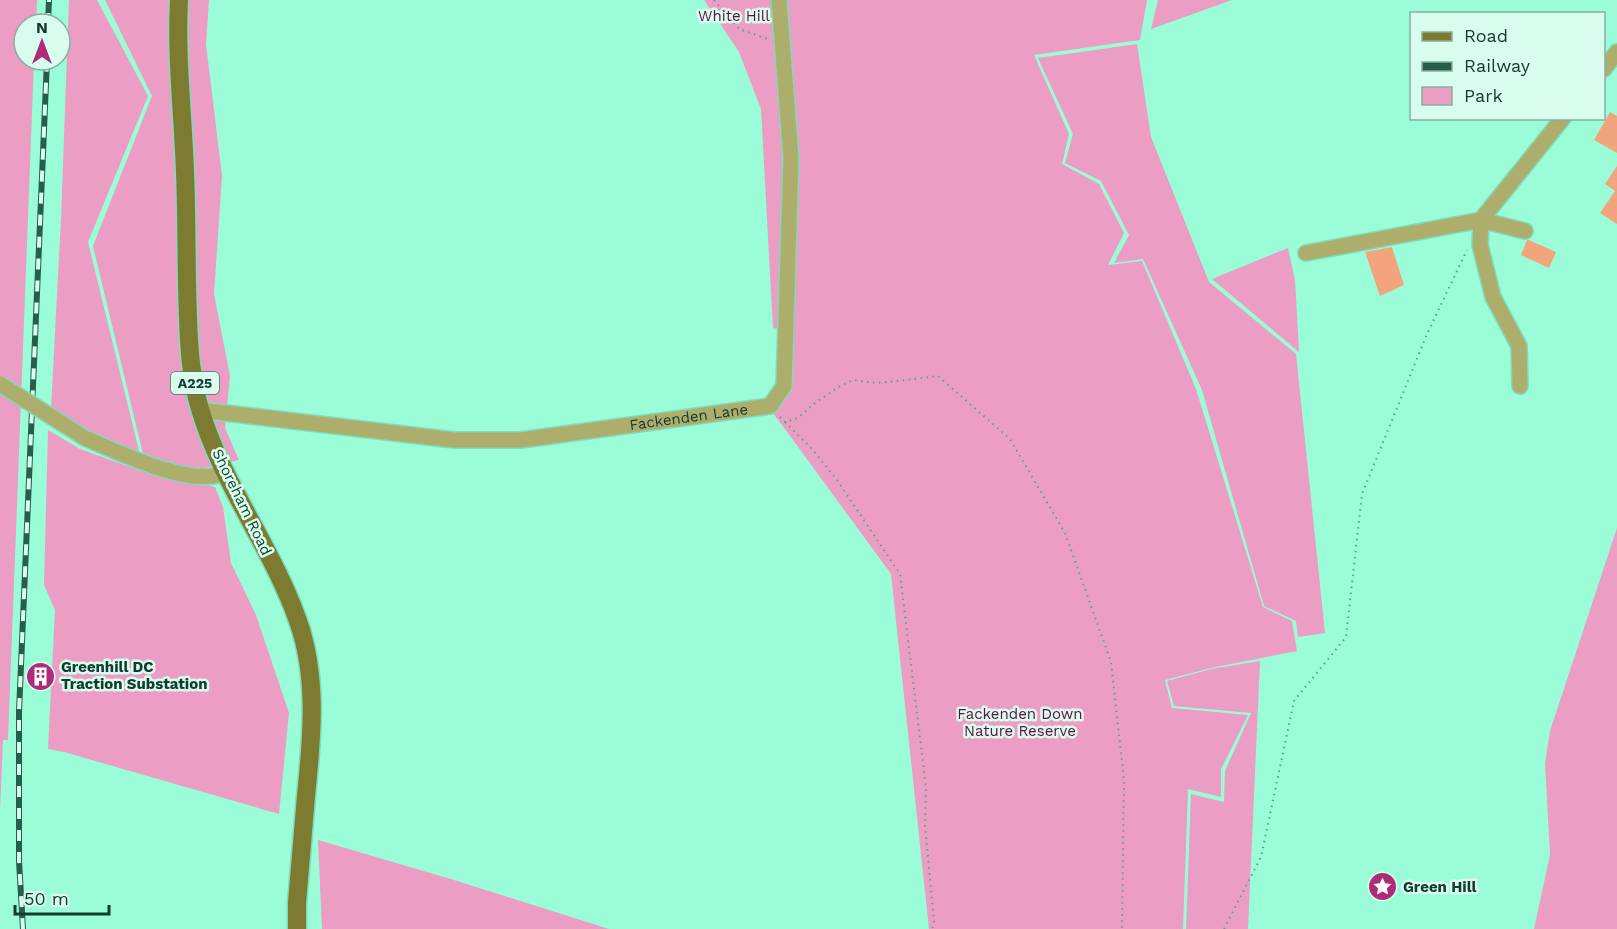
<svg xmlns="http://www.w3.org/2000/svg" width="1617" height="929" viewBox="0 0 1617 929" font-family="'Work Sans',sans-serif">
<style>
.green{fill:#eb9dc4}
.building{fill:#f2a57c}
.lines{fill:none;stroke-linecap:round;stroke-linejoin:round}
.minor-casing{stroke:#81dab9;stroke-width:18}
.major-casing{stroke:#81dab9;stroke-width:21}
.path{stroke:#59a287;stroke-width:2;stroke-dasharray:1.5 4.5;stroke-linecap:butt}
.minor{stroke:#aeae6c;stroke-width:15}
.major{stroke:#7c7b2f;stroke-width:18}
.rail-casing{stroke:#295d4b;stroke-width:6}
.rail{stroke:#d8fced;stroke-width:4;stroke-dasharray:11;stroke-linecap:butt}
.minor-bridge-casing{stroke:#81dab9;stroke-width:18;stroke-linecap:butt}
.minor-bridge{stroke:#aeae6c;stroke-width:15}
.labels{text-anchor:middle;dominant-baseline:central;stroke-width:5;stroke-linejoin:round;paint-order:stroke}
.shield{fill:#d8fced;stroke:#4d7667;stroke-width:1.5}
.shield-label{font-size:14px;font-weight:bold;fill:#113c2e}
.park-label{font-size:15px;fill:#640d44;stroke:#d8fced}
.street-label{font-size:15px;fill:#113c2e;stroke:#d8fced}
.poi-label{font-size:15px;font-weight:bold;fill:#113c2e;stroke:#d8fced;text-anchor:start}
</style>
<rect width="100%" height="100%" fill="#9afdd8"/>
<path class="green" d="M0,0H37L36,24H24V60H34L8,740H3L0,812Z
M69,0H97L148,96L88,242L140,455L87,431L51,409L61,219Z
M105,0H209L206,44L222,176L214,294L230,376L225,428L239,460L196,470L144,458L93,246L152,96Z
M704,0H1147L1140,40L1034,55L1069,134L1062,164L1099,184L1124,233L1108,265L1142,261L1196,389L1263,607L1292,621L1297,651L1211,668L1165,680L1172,708L1248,715L1221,769V797L1188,789L1183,929H929L891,574L785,429L772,412L787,331L773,328L761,109L739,52Z
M1158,0H1232L1151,29Z
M1137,44L1151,137L1209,282L1296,354L1325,633L1298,637L1296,621L1264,606L1202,390L1143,259L1114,263L1129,235L1101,181L1065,163L1073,134L1038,58Z
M1288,248L1295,280L1299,352L1212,279Z
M48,430L80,449L141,471L215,487L223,507L231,563L256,615L289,713L279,814L64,752L48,749L55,610L44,585Z
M1617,528V929H1534L1550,855L1545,763L1550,731Z
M1260,661L1248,929H1186L1191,794L1224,802L1225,771L1251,713L1174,706L1167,681L1211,669Z
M318,840L454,880L609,929H322Z"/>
<path class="building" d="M1610,112L1617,116V153L1594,140Z
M1617,166V224L1600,213L1615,191L1605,184Z
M1527,240H1529L1556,252L1549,268L1521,255Z
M1392,247L1404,285L1380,296L1365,252Z"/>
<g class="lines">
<defs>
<g id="minor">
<path d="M1604,69L1617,52"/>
<path d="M1306,253L1481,220L1525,231"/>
<path d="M1520,386L1519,346L1493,297L1480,245L1481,220L1563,118"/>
<path id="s1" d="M200,410L454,440H521L770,406L784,386L791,158L779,0"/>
<path d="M85,438C118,452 190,488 224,473"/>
</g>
<path id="major" d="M179,0C176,58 183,115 185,172C187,220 186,269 188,317C189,348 191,379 200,409C222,484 272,547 298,621C318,677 312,738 306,796C303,832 300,867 297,903V929"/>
</defs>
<use href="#minor" class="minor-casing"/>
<use href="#major" class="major-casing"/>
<path class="path" d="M714,0L739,29L770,40
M780,417L785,422L798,418L815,403L840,386L853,380L877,383L906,380L938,376L1010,439L1065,533L1111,662L1124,780L1122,929
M785,422L812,449L837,480L900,574L926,787L925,826L934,921L932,929
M1224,929L1261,857L1294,701L1346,637L1362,494L1427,334L1467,250"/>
<use href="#minor" class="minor"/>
<use href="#major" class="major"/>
<defs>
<path id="rail" d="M48,24L49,0
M23,929L19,861V712L47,60"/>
</defs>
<use href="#rail" class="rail-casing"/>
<use href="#rail" class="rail"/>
<defs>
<path id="minor-bridge" d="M0,384L85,438"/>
</defs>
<use href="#minor-bridge" class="minor-bridge-casing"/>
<use href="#minor-bridge" class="minor-bridge"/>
</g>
<defs>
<symbol id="building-disc" viewBox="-11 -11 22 22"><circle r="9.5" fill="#ac2c79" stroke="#d8fced"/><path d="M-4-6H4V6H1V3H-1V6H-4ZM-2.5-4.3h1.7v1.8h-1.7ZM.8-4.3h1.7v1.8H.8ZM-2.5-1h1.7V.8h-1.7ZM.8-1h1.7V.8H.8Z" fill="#fff"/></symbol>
<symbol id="sight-disc" viewBox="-11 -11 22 22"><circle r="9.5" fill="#ac2c79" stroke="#d8fced"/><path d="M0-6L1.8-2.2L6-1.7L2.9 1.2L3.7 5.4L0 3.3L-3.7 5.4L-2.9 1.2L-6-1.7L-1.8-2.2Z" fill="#fff"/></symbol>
</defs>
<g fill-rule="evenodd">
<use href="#building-disc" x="24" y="660" width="33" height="33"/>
<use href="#sight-disc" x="1366" y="870" width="33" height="33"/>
</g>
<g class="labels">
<rect class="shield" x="171" y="372" width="48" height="22" rx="4.5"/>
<g class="shield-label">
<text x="195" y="383">A225</text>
</g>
<g class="park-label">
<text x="734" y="16">White Hill</text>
<text x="1020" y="714">Fackenden Down<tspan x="1020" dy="17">Nature Reserve</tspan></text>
</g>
<g class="street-label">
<text stroke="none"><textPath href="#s1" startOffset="492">Fackenden Lane</textPath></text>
<text transform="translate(242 502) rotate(64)">Shoreham Road</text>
</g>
<g class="poi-label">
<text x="61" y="667">Greenhill DC<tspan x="61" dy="17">Traction Substation</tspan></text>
<text x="1403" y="887">Green Hill</text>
</g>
</g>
<rect x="1410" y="12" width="195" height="108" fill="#d8fced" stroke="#88afa1" stroke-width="1.5"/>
<rect x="1422" y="32" width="30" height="9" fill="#7c7b2f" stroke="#88afa1" stroke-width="1.5"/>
<text x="1464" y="42" font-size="18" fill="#113c2e">Road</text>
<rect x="1422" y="62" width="30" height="9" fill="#295d4b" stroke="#88afa1" stroke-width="1.5"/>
<text x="1464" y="72" font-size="18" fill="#113c2e">Railway</text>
<rect x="1422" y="87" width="30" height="18" fill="#eb9dc4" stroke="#88afa1" stroke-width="1.5"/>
<text x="1464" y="102" font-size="18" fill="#113c2e">Park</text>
<g transform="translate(42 42)"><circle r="28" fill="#d8fced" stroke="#88afa1" stroke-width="1.5"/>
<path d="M0-4.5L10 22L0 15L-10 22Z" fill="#ac2c79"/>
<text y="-9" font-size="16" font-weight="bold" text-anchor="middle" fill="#113c2e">N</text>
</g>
<path d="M15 905v9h94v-9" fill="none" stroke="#113c2e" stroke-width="3"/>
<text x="24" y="905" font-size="18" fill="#113c2e" stroke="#d8fced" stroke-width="4.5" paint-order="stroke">50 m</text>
</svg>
